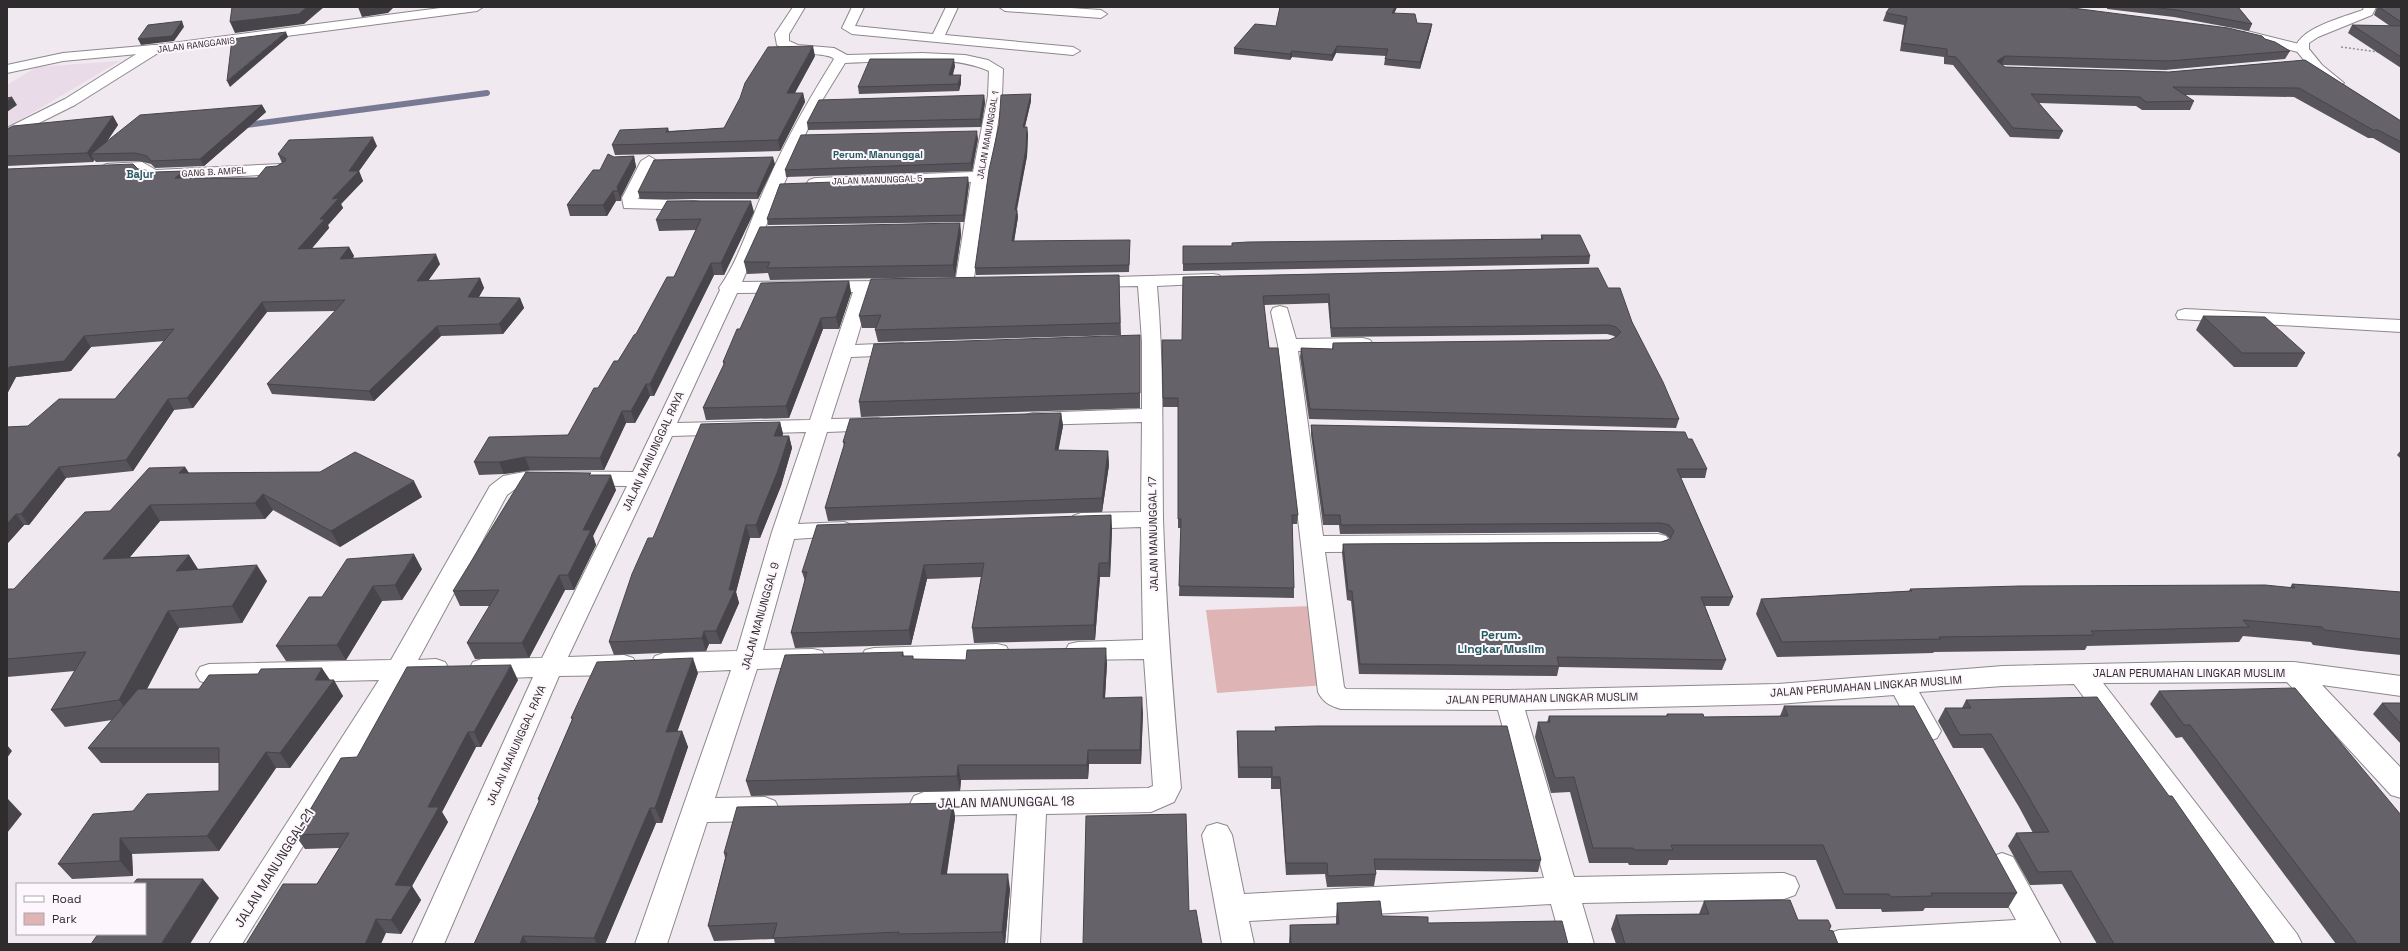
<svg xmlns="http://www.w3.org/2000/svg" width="2408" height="951" viewBox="0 0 2408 951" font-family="'Space Grotesk',sans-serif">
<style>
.built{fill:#e9dbe8}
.green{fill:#dfb4b4}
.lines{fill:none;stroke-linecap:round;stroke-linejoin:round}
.stream{stroke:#787a94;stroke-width:6}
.street-casing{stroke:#8e878d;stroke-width:2}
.secondary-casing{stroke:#8e878d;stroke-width:2}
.path{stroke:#958f94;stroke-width:1.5;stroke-dasharray:2 2;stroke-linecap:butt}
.street{fill:#fff;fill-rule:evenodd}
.secondary{fill:#fff;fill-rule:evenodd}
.wall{fill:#57545b}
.shaded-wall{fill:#47454a}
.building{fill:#65626a;stroke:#47454a}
.labels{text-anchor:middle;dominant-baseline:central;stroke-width:4;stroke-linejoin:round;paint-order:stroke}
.far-street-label{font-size:9px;fill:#2f2c2e;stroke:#fef6fd}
.far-neighbourhood-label{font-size:10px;font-weight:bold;fill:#225c61;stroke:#fef6fd}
.far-quarter-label{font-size:11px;font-weight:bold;fill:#225c61;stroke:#fef6fd}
.street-label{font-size:11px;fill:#2f2c2e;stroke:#fef6fd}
.neighbourhood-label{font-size:12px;font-weight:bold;fill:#225c61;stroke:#fef6fd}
.near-street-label{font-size:13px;fill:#2f2c2e;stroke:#fef6fd}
</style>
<rect width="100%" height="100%" fill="#f1e9f0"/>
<path class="built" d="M120,61L10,126L7,127V85L37,67Z"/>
<path class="green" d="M1313,606L1326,685L1217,693L1206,610Z"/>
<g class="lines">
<path class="stream" d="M239,126L487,93"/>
<defs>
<path id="street" d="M793,7H805L789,34V41L798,45L834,48L847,55L922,53L965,55L988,60L1003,69L1002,96L973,284L970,288H958L955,284L971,182L815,188L809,186L807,183L809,180L815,178L973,172L988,96L989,71C949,53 889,62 845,63L821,102L804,137L742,282L899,281L905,282L908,286L905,290L871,292L855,345L902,343L909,345L912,349L909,353L902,355L851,357L831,419L878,418L885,420L888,424L885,428L878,430L827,432L798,524L844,522L852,525L856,530L852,535L794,539L763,650L813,649L822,651L826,658L822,665L813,667L757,669L715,798L765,797L775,801L779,809L775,817L765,821L707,822L667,944H635L731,670L664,673L655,670L651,663L655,656L664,653L737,651L772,532L806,432L672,436L568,657L624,655L633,658L637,665L633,672L624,675L559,676L444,944H412L533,677L482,679L473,676L469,669L473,662L482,659L542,658L627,486L530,485L518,487L507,495L418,660L436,659L445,662L449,669L445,676L436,679H407L242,944H209L379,680L209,684L200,681L196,674L200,667L209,664L391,660L490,486L503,476L530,471L633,472L720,290L719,288C741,257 751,217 767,183C786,139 809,99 834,59C829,52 792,56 777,45L775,34ZM853,292L810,420L677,423L737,293Z
M852,7H864L855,26L933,34L946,7H958L945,35L1073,47L1080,51L1073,55L852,34L842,28Z
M999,7H1057L1101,10L1107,14L1101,18L1005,11Z
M2247,31L2307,46L2309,49L2302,53L2242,38L2240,35L2242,32Z
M154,45L159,46L161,49L159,52L63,61L7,73V65L63,53Z
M649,156L657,161L638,199L694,201L700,202L702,206L700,210L624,208L622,198L641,161Z
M142,162L156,170L281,164L289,169L281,174L156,180L143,177L138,172L106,174L98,169L106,164Z
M1213,274L1219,275L1222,279L1219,283L1157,286C1164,364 1162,440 1163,519C1166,609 1173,698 1181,788L1174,802L1151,812L1046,814L1040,944H1008L1017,814L924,816L914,812L910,804L914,796L924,792L1148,788L1153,786L1144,659L1078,660L1069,658L1065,651L1069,644L1078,642L1143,640L1141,527L1081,529L1073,526L1070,521L1073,516L1081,513L1141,512L1142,422L1033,425L1026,423L1023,419L1026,415L1033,413L1142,409V341L1138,286L1089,287L1083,286L1080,282L1083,278Z
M1280,306L1287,308L1296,339L1363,338L1370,340L1373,344L1370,348L1363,350L1298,351L1323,536L1658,534L1666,536L1670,542L1666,548L1658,550L1325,552L1344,687L1346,689L1509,690L1777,684L2003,666L2184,662H2294L2401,676V696L2322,685L2401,768V798L2391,795L2287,682L2103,683L2297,934L2302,944H2268L2074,684L2003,686L1919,692L1941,731L1937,738L1927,742L1917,738L1894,695L1777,704L1525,710L1574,877L1784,873L1795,877L1799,886L1795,895L1784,899L1582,903L1594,944H1562L1551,904L1249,921L1254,944H1222L1202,835L1207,826L1217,823L1227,826L1232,835L1244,894L1544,878L1498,710L1341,709C1330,706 1323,702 1318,692L1278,345L1271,312L1273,308Z
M2185,309L2401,320V332L2178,319L2176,315L2178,311Z
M997,644L1006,646L1010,653L1006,660L997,662L874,666L865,664L861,657L865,650L874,648Z
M2002,853L2013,857L2061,944H1823L1828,934L1839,930L2016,920L1987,866L1991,857Z"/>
<path id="secondary" d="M448,7H483L477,11L158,53L75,105L7,139V128L65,99L149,46Z
M2364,7H2376L2372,15L2318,37L2309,43V49L2322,65L2344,83L2337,87L2332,86L2313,71L2295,49C2299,28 2344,17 2363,10Z"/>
</defs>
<use href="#street" class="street-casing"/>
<use href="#secondary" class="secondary-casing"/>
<path class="path" d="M2341,47L2378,52"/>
<use href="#street" class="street"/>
<use href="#secondary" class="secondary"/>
</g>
<path class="wall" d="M1280,7H1397L1394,13L1431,30L1420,69L1384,65L1385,59L1386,56L1336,53L1332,61L1292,57L1290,60L1234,54V48L1276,26Z
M2107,7H2238L2252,24L2249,31L2174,17L2107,9Z
M2377,7H2401V68L2348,33L2352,25L2390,26L2374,15Z
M1886,13L2265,39L2290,51L2285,59L2165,70L2002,65L2005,67L2169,72L2305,60L2401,121V154L2373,138H2368L2294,97L2185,95L2194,101L2190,110H2142L2136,106L2039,103L2063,131L2059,139L2010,137L1953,65L1944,64V57L1900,51L1904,25L1883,21Z
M815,56L795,93H803L805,102L780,151L615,155L612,145L668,128L669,131L724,128Z
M955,66L953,75L961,83L959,91L859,94L858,87Z
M1031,94V101L1025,127L1028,134L1027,156L1017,210L1018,217L1014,241L1130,248L1129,272L976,275L975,268Z
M984,95L985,103L981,127L808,130L807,123Z
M262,105L266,112L204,166L155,168L151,164L139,161L96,162L94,160L93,162L7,166V129L113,116L118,125L106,143Z
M978,139L972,171L786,177L785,170Z
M377,146L359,171L363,181L341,204L343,208L328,225L329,228L312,248L349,247L354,256L353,258L440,264L428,281L480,278L484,288L479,297L520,298L524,308L503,334L441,336L374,401L272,394L267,384L336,311L267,312L193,408L174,410L133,471L66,478L29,525H24L7,544V427L28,426L115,399L165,341L91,347L71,371L16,377L7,394V169H138L156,172L184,171L187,178H257L282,163L278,154Z
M634,156L636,167L621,197V201H616L607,216H570L567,205L600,170L614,157Z
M775,164L758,199H640L638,192Z
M969,184L964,222L768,225L767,219Z
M754,212L724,275H714L654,396H650L635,423H626L604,470H530L504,474L479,475L474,462L568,435L598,388L618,361L674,277L696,230L659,231L656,220Z
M960,223L961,235L955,277L770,280L768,273L747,274L744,262Z
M1541,235L1590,256L1589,264L1183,271V246H1232L1541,239Z
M1119,275L1121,335L878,342L875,330L876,328H862L859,316Z
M1183,277L1608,288L1632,322L1679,419L1676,428L1309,419L1300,357L1301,348L1332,349L1333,343L1609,340L1616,338L1614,336L1607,334L1331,337L1328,303L1264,305L1269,348L1298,515L1297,524H1292L1294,588V598L1179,596L1181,528H1178V407H1163L1162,340H1182Z
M849,281L851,293L839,329H823L789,418L706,420L703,408L724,366L723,362L740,329Z
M2203,316L2305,353L2297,367H2234L2196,330Z
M1140,349V408L861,417L859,402Z
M1061,413L1063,426L1058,450L1108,451L1109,465L1102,512L828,521L825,508L844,446L843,442Z
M780,422L783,434L782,436H789L792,448L781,486L760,538H750L736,592L739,603L721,644H709L706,651L614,655L609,642L653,538Z
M1311,425L1688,439L1707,469L1705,478H1681L1733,597L1729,606H1705L1726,660L1722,670L1559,667L1557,676L1359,674L1351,601L1347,600L1342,553L1343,544L1661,542L1670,539L1666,535L1658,532L1340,534L1339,525H1323L1311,435Z
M2401,450V459L2397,455Z
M185,467L189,473L422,497L340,547L273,510L265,519L160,521L130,557L189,555L198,569L267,581L242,623L179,628L147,689H199L330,680L343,696L290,768H276L219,851L132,854L133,876L72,879L58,864L133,811L219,791V763H101L88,748L112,720L65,727L51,710L75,671L7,677V589H14L110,511Z
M592,475L616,490L593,536L596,545L574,590H565L529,658L475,659L467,643L490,606H460L453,591Z
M1111,515L1112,530L1110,577H1100L1095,640L974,643L972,628L981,577L927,579L911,645L795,648L791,633L805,581L802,572Z
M422,569L402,600L382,601L346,660L286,661L276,646L322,597Z
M2292,584L2401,592V655L2361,651L2313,645L2311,642L2243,636L2239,642L2087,646L2085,650L1934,652L1933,653L1777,657L1756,614L1761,599L1909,591L1910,589L2290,588Z
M903,652L904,656L914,659L1107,663L1105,698L1143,712L1141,764H1089L1088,779L961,780L960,791L751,796L746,781Z
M698,673L677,731H682L688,747L662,823H656L605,944H474L539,802L538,799L572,720L571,718Z
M518,680L481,747H476L442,812L448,822L412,886L421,900L401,934L386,933L317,884L339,848L305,849L295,835L357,757Z
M2159,691L2401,944H2336L2182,737L2176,738L2150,704Z
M1966,700L2275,944H2097L2062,884L2030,885L2008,846L2016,833H2033L2019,807L1983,748H1953L1938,721L1945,708H1962Z
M2382,703H2401V744L2373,714Z
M1784,706L2017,893L2008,908H1925L1923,911L1882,912L1881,909H1836L1816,860H1669L1667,865H1629L1628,863H1589L1570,792L1551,793L1535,737L1538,722H1547L1549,716H1666L1667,714L1704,717L1780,716Z
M1275,727L1541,860L1538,872L1375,870L1376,874L1374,886L1327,887L1325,874L1286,875L1280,789H1271V778H1238L1237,742V731H1275Z
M953,803L955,818L947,874L1010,889L1005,944H775L774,939L714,941L708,926L725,858L724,853Z
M1704,901L1798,920L1829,930L1838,944H1616L1611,929L1616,915L1699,914Z
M1337,903L1382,916L1568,944H1289L1290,925H1336V918Z"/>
<path class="shaded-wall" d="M307,7H324L304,24L235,33L230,22Z
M358,7H394L388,13L362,17Z
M1395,7H1397L1392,19V13Z
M182,21L184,27L174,41L141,45L138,39Z
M1432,24L1431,30L1420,69V62Z
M286,32L288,37L230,87L227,81Z
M813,46L815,56L789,103L787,93Z
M1337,46L1336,53L1332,61V55Z
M1292,51V57L1290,60V54Z
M2005,56L2002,64L1994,69L1997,61Z
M954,59L955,66L950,83L949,75Z
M961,75V83L959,91L958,84Z
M803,93L805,102L780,151L778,140Z
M1031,94V101L1023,134V127Z
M984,95L985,103L981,127L980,119Z
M12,97L17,105L7,112V101Z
M262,105L266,112L204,166L200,159Z
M113,116L118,125L98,154H91L94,160L93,162L87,153Z
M1027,127L1028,134L1027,156L1015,217V210Z
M977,131L978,139L972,171L971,163Z
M373,137L377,146L359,171L363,181L341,204L343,208L328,225L329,228L303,259L298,249L320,219L349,171Z
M634,156L636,167L621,197V201L618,191L617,187Z
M773,157L775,164L758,199L757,193Z
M184,171L188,180L175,178Z
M968,177L969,184L964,222L963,215Z
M613,191L616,201L607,216L603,205Z
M751,201L754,212L724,275L721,263Z
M1017,210L1018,217L1013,248L1012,241Z
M960,223L961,235L955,277L953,265Z
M349,247L354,256L344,269L340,259Z
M436,254L440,264L421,291L417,281Z
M711,263L714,275L654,396L650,384Z
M480,278L484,288L473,307L468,297Z
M849,281L851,293L839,329L836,317Z
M520,298L524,308L503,334L499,324Z
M262,302L267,312L193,408L187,398Z
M821,318L823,329L789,418L786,406Z
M437,326L441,336L374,401L369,391Z
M84,336L91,347L71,371L16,377L7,394V371L9,367Z
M646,384L650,396L635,423L631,411Z
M168,399L174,410L133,471L126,460Z
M622,411L626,423L604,470L600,458Z
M1061,413L1063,426L1056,463L1055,450Z
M780,422L783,434L777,449L774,436Z
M789,436L792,448L781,486L760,538L756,525Z
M1108,451L1109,465L1102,512V498Z
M525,457L530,470L504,474L499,462Z
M59,467L66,478L29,525L21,514Z
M185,467L195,483L179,473Z
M611,475L616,490L593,536L596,545L574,590L568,575L583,530Z
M414,481L422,497L340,547L331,531Z
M263,494L273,510L265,519L255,503Z
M150,505L160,521L115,575L103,559Z
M16,514L24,525L7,544V524Z
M1111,515L1112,530L1110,577L1109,563Z
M746,525L750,538L736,592L739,603L721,644L716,631L729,590Z
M414,554L422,569L402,600L395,585Z
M189,555L199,571H176Z
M1099,563L1100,577L1095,640L1094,625Z
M257,565L267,581L242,623L232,606Z
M924,565L927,579L911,645L909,630Z
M559,575L565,590L529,658L522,643Z
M373,586L382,601L346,660L337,645Z
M168,611L179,628L132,717L119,700Z
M704,631L709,644L706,651L702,638Z
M1106,648L1107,663L1104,713L1103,698Z
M693,658L698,673L672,747L666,732Z
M511,665L518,680L481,747L474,732Z
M322,668L332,683L334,680L343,696L290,768L280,753L315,680Z
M1142,697L1143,712L1141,764L1140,750Z
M682,731L688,747L662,823L655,808Z
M468,732L476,747L442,812L448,822L412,886L421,900L401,934L391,920L395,885L428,807Z
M7,745L12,751L7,758Z
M1088,750L1089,764L1088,779L1087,765Z
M266,752L276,768L219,851L207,836Z
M958,765L961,780L960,791L957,776Z
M8,799L22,814L7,833V800Z
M953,803L955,818L944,890L941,874Z
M650,808L656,823L605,944H597L594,938Z
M120,838L132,854L133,876L120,861Z
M1008,874L1010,889L1005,944H1004L1002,932Z
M203,879L219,898L190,944H161Z
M376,919L386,933L381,944H365Z
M523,936L528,944H520Z"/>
<path class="building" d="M232,7H307L299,14L230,22Z
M1280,7H1395L1392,13L1415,14L1417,23L1432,24L1420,62L1385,59L1388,49L1337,46L1332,55L1292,51L1290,54L1234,48L1255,24L1276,26Z
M1890,7H2065L2228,28L2262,36L2265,39L2275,42L2290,51L2169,61L2005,56L1997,61L2005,67L2169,72L2305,60L2401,121V142L2378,130H2373L2299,88L2173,87L2194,101L2146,102L2140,97L2031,94L2063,131L2013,128L1956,57L1947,56V49L1902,43L1907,17L1886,13Z
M2151,7H2238L2252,24L2177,10Z
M2379,7H2401V22Z
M182,21L172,36L138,39L148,25Z
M2352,25L2401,26V57Z
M286,32L227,81L232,39Z
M813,46L787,93H803L778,140L612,145L620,130L668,128L666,132L724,128L740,98L745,83L768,47Z
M870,59H954L949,75H961L958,84L858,87Z
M1031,94L1023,127H1027L1026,149L1015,210H1017L1012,241L1130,240L1129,265L975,268L989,170L999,125L1001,95Z
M984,95L980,119L807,123L819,100Z
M12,97L7,101V98Z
M262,105L200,159L151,161L147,156L135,153L91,154L140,115Z
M113,116L87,153L7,156V129L13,126Z
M977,131L971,163L785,170L801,135Z
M373,137L349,171H359L332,199L339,198L320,219H325L298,249L349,247L340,259L436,254L417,281L480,278L468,297L520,298L499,324L437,326L369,391L267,384L345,300L262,302L187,398L168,399L126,460L59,467L21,514H16L7,524V427L28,426L59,399H115L174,329L84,336L64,361L9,367L7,371V169L133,164L138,169L156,172L184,171L175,178H257L266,167L277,166L285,161L286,159L278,154L289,140Z
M608,154L614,157L634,156L617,187L618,191H613L603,205H567L593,170H600Z
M773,157L757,193L638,192L654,160Z
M968,177L963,215L767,219L780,184Z
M667,201H751L721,263H711L650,384H646L631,411H622L600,458L525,457L499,462H474L489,437L568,435L594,388H598L614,361H618L634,335L636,334L667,277H674L701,219L656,220Z
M960,223L953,265L767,268L770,262H744L760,227Z
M1541,235H1580L1590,256L1183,264V246H1232V243L1248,242L1543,239Z
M1598,268L1608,288H1620L1632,322L1663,382L1679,419L1310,409L1301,348L1333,349V343L1609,340L1616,337L1621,332L1616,327L1609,325L1331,328L1329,294L1263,296L1269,348H1278L1298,515H1292L1294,588L1179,586L1181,519H1178V398H1163L1162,340H1182L1183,277Z
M1119,275L1120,323L875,330L881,315L859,316L871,279Z
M849,281L836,317L821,318L786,406L703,408L725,362H723L737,329H740L761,283Z
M2203,316L2265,317L2305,353H2242Z
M1140,335V393L859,402L874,344Z
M1061,413L1055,450L1108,451L1102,498L825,508L845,442H843L850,419Z
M780,422L774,436H789L777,473L756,525H746L729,590H735L716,631H704L702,638L609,642L632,574L648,538H653L701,424Z
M1311,425L1685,432L1688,439H1692L1707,469H1677L1733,597H1701L1726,660L1557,657L1559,666L1360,664L1352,591H1348L1343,544L1661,542L1670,539L1674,531L1669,525L1661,523L1341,525L1340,515H1324Z
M355,452L414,481L331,531L263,494L255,503L150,505L103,559L189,555L176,571L257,565L232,606L168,611L119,700L51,710L86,652L7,659V589H14L85,512L110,511L149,468L185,467L179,473L320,472Z
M526,472L591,473L589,475H611L583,530H591L568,575H559L522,643H467L499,590L453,591Z
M1111,515L1109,563H1099L1094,625L972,628L984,563L924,565L909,630L791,633L807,572H802L817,525Z
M414,554L395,585L373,586L337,645L276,646L309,597H322L347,559Z
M2292,584L2337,587L2401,592V639L2324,630L2322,627L2243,620L2249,627L2091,631L2094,635L1939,637L1941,639L1782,642L1761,599L1912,591L1910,589L2019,586L2265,585L2295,588Z
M1106,648L1103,698L1142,697L1140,750H1088L1087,765H958L957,776L746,781L785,655L903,652L902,656H913V659L966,660L967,650Z
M693,658L666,732L682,731L655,808H650L594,938L523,936L520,944H474L540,799H538L573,718H571L597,662Z
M511,665L474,732H468L428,807H439L395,885L412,886L391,920L376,919L365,944H246L283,884H317L349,833L295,835L341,758L357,757L407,667Z
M322,668L315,680H334L280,753L266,752L207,836L120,838V861L58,864L93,814L133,811L147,794L219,791V748H88L138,689H199L209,675L258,674L261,669Z
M2295,688L2401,815V944H2357L2190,725H2184L2159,691Z
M2097,697L2169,796H2172L2275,944H2114L2071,871L2038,872L2016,833L2049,832L2027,794L1991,734L1960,735L1945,708H1971L1966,700Z
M2382,703H2401V724Z
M1784,706H1914L2017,893H1931L1932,896L1891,897L1889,894H1844L1823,845H1671L1673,850H1634L1633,848H1593L1574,777L1555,778L1538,722H1550L1549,716H1668L1667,714H1703L1704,717L1788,716Z
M1317,726H1507L1541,860L1374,859L1376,874L1328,876L1327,863H1286L1280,777H1272V767H1239L1237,731H1276L1275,727Z
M953,803L941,874H1008L1002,932L898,934L899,932L773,938L777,923L708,926L727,853H724L737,807Z
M1186,814L1189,911L1196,910L1202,944H1083L1086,816Z
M137,879H203L161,944H91L98,934H145V884H133Z
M1790,900L1798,920H1828L1831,926L1829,930L1833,931L1838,944H1625L1616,915L1709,914L1704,901Z
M1380,901L1382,916L1428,917V923L1562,921L1568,944H1291L1290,925L1339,924L1337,903Z"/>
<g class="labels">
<g class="far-street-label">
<text transform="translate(196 45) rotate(-7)">JALAN RANGGANIS</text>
<text transform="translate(988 135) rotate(-80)">JALAN MANUNGGAL 1</text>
<text transform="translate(214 172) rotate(-3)">GANG B. AMPEL</text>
<text transform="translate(877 180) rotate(-2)">JALAN MANUNGGAL 5</text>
</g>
<g class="far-neighbourhood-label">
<text x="878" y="154">Perum. Manunggal</text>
</g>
<g class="far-quarter-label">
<text x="140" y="174">Bajur</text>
</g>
<g class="street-label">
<text transform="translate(653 451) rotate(-65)">JALAN MANUNGGAL RAYA</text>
<text transform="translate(1153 534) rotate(-91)">JALAN MANUNGGAL 17</text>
<text transform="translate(760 616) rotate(-74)">JALAN MANUNGGAL 9</text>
<text x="2189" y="673">JALAN PERUMAHAN LINGKAR MUSLIM</text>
<text transform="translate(1866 686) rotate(-4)">JALAN PERUMAHAN LINGKAR MUSLIM</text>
<text transform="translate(1542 698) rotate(-1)">JALAN PERUMAHAN LINGKAR MUSLIM</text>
<text transform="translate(516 745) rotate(-66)">JALAN MANUNGGAL RAYA</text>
</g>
<g class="neighbourhood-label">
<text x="1501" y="635">Perum.<tspan x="1501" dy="14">Lingkar Muslim</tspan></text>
</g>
<g class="near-street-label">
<text transform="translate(1006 802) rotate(-1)">JALAN MANUNGGAL 18</text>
<text transform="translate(274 868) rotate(-58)">JALAN MANUNGGAL 21</text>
</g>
</g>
<rect width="2408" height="951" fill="none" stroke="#2f2c2e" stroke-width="16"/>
<rect x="16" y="883" width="130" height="52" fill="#fef6fd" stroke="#aba5aa"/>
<rect x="24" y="896" width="20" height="6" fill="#ffffff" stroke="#aba5aa"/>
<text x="52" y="903" font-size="12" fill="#2f2c2e">Road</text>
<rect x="24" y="913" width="20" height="12" fill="#dfb4b4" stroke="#aba5aa"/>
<text x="52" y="923" font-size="12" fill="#2f2c2e">Park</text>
</svg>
